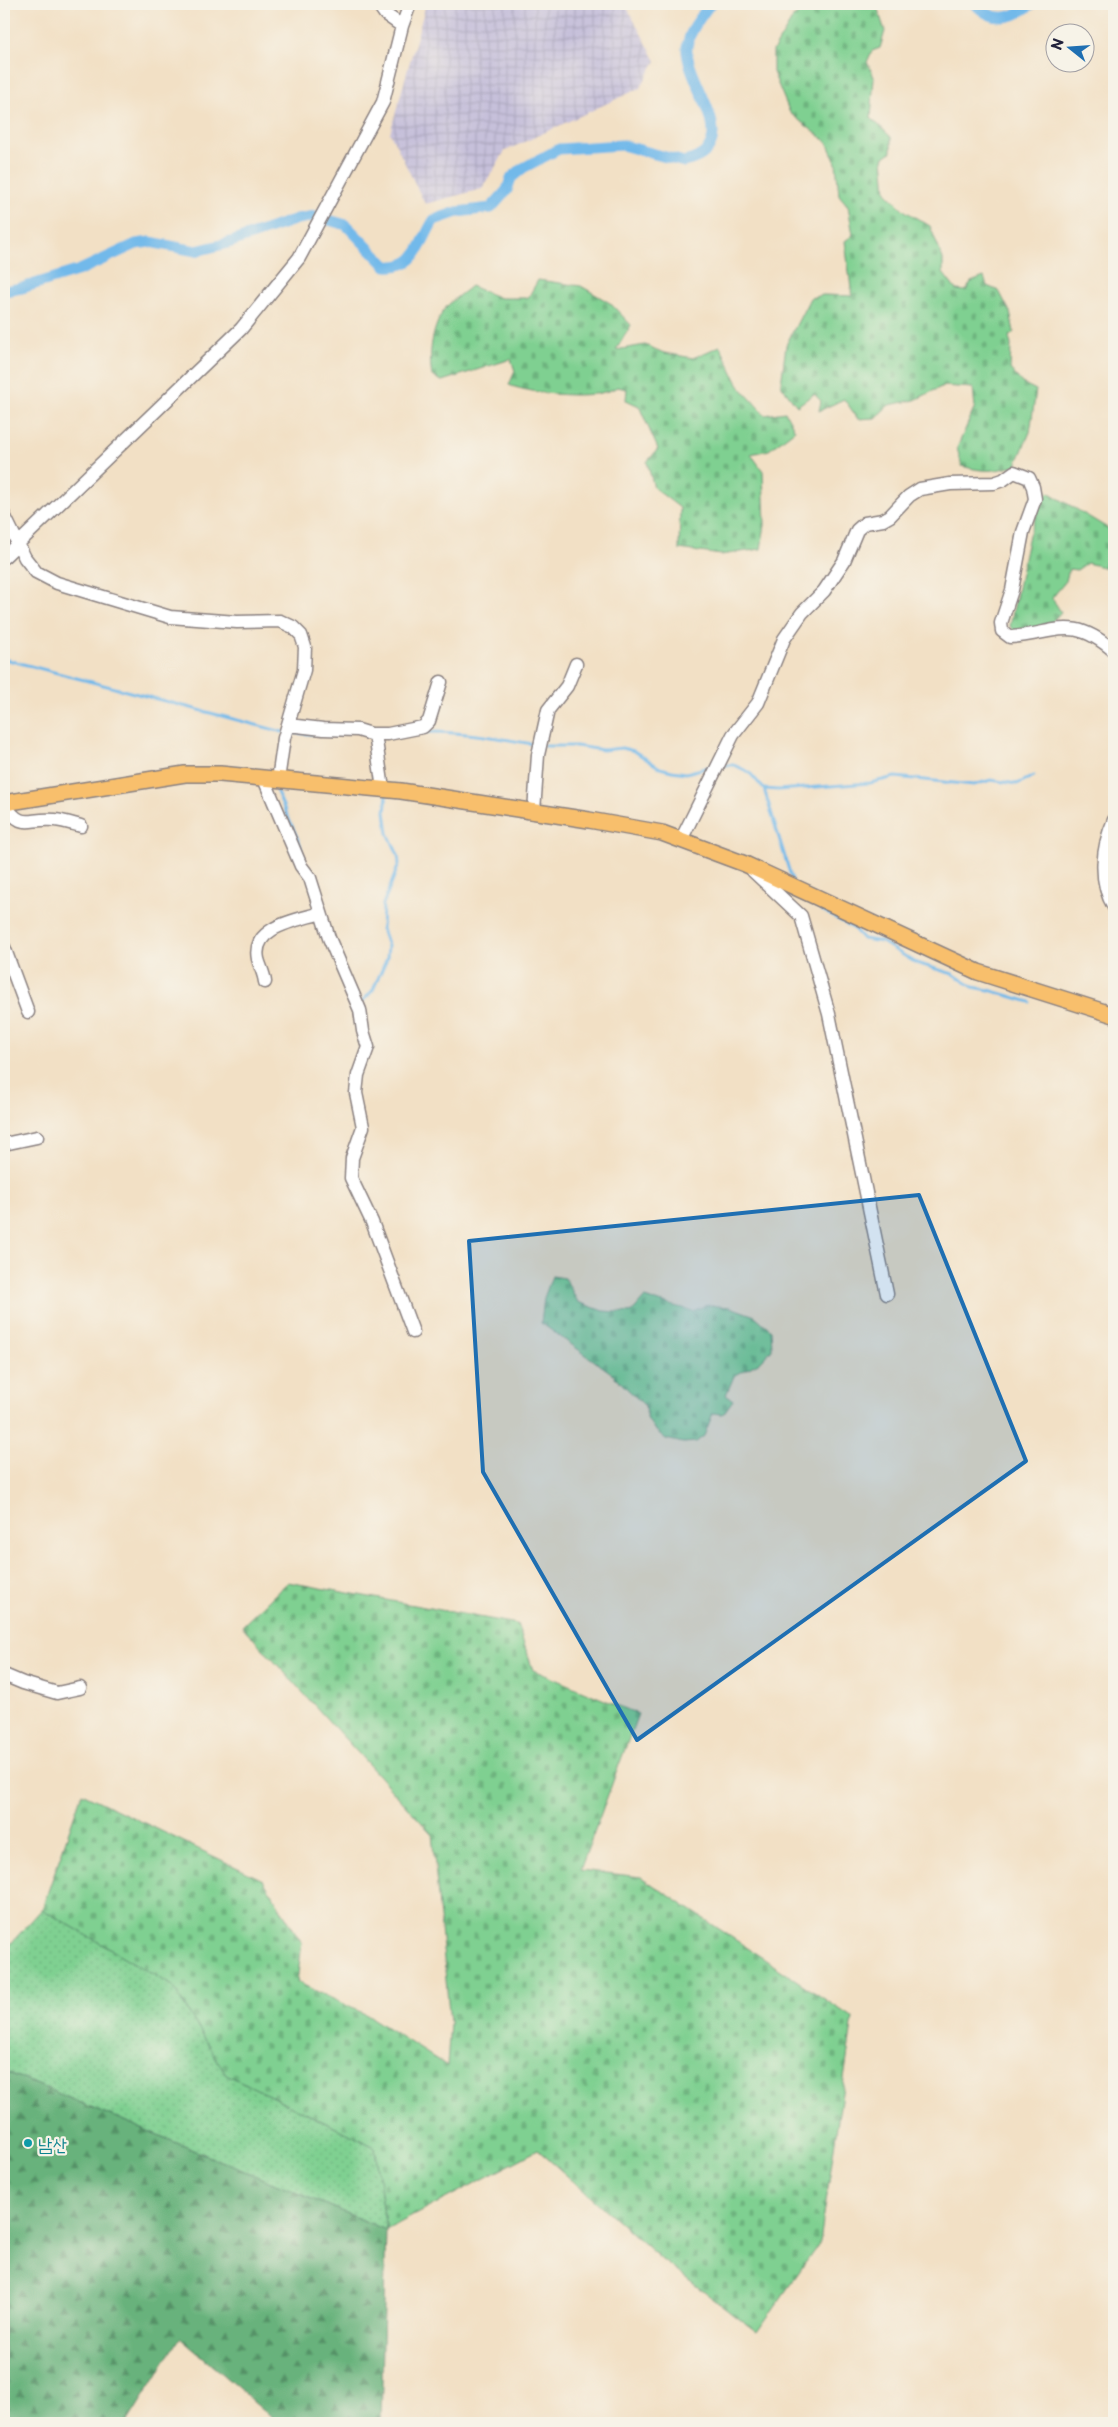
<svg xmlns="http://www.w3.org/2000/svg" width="1118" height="2427" viewBox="0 0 1118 2427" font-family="'Playpen Sans','Poor Story',sans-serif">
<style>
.industrial{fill:url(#industrial-grid)}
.grass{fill:url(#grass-dots);stroke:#507966}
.forest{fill:url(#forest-firs);stroke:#446a5b}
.cemetery{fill:url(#cemetery-stones);stroke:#507966}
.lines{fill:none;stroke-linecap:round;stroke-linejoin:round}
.stream{stroke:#72b9ea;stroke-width:3}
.canal{stroke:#72b9ea;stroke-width:11}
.minor-casing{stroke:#8a8180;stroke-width:15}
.major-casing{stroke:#8a8180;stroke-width:18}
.minor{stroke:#fff;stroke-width:12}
.major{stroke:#f8bf6c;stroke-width:15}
.marked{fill:#1f6fb2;fill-opacity:0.2;stroke:#1f6fb2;stroke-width:4;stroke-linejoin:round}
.culture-dot{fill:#0f9aa8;stroke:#f7f3e8;stroke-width:2}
.labels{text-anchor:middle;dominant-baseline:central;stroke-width:4.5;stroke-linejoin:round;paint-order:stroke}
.culture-label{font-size:18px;fill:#0d838f;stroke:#f7f3e8;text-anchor:start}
</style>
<defs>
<pattern id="industrial-grid" width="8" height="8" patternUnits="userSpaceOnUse" patternTransform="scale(1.25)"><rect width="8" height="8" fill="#c6c0da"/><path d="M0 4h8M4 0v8" fill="none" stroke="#aaa5bc"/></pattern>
<pattern id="grass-dots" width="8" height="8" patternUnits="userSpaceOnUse" patternTransform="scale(1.25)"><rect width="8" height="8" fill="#7fd091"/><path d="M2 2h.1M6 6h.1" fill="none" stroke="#6db27e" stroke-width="1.8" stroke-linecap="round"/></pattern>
<pattern id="forest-firs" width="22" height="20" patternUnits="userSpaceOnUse" patternTransform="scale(1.25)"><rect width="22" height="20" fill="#67b27b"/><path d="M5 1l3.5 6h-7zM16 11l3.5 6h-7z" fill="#549066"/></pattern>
<pattern id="cemetery-stones" width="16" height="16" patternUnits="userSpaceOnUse" patternTransform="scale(1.25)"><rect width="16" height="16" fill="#7fd091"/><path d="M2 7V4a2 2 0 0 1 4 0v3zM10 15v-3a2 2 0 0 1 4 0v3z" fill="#6db27e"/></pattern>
</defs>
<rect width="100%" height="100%" fill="#f7f3e8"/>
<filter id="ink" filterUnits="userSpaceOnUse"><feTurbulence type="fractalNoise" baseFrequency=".02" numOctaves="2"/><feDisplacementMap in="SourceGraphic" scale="10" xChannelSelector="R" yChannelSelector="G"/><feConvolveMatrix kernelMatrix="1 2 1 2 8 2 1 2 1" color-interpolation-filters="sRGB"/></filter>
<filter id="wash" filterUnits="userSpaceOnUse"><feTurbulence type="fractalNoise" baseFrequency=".0096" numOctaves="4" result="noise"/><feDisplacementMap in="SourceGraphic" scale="20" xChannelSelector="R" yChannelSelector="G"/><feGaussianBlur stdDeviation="1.12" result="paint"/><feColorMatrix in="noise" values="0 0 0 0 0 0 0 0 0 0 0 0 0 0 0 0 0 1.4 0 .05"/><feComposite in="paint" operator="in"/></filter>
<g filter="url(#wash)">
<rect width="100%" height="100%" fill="#f2e0c5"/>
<path class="industrial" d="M426,4H625L656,61L640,88L505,151L482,189L425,204L390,133Z"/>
<path class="grass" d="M42,1909L173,1986L226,2074L375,2147L386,2230L4,2071V1951Z"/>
<path class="forest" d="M4,2071L386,2230L381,2423H279L180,2338L127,2423H4Z"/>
<path class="cemetery" d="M816,4H876L885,31L880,48L872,51L867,62L874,77L871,118L891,137V152L883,158L886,192L905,211L930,226L943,259V273L956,290L966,291L971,282L984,277L987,286L999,291L1010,312L1014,332L1009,337L1011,345L1010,369L1022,383L1036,390L1030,432L1016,465C996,472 982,472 962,466L957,448L975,407L973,388L943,386L915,400L889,405L875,418L858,419L844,399L819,411L821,401L814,394L797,406L781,385L786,345L810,298L823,295L852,296L845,241L853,235L848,206L839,195L836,163L827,142L790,113L773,72V51L794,16Z
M538,280L581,286L610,303L631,325L616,350L645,345L664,353L693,358L720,346L739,386L765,415L785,412L795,430L769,450L751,454L763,471L765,525L761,549L721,555L679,549L680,508L654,488L647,462L658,449L639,406L626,400L627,389L617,387C596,401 532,394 509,385L515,371L511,359L442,381L432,376C428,355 432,328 444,310C450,301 463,293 471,286L500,298H528Z
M1048,492L1114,532V570L1087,563L1077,570L1069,569L1066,581L1052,598L1061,612L1051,623L1015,633L1010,626L1029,535L1042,500Z
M552,1276L565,1278L578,1302L603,1311L631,1313L644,1298L693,1311L706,1305L730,1307L755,1316L771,1330L772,1349L760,1362L734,1376L726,1395L733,1400L723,1414L713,1413L704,1436L696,1442L683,1443L666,1439L654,1429L648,1420L644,1405L610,1372L541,1323L544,1298Z
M288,1582L517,1624L533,1670L638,1714L580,1870L641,1877L853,2018L820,2242L757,2332L662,2260L538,2150L386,2230L375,2147L226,2074L173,1986L42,1909L82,1793L263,1880L302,1943L297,1982L367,2015L447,2066L450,2022L432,1834L242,1626Z"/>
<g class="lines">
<path class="stream" d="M4,659L283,732
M423,732C462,731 500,738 538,745
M290,733L313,734
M544,746H576L603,750L622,748L634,751L660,768L672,771L686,773L713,766
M722,765H734L749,772L764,789L792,880
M276,784V790L300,844L302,855
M764,789L778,790L870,783L895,777L974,785L991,780L1017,784L1034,776
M796,895L853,928L863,939L882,942L916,963L953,974L973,987L989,990L1030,1002
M361,1003L373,990L387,958L388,946L382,929L383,904L399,864L398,855L388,833L385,812L387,794"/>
<path class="canal" d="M975,4C994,24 1013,19 1032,4
M4,291L22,288L80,270L136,244L150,242L196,251L228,243L297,219L315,216L346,225L386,266C419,269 419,243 434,220L457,212L491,208L507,190L511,178L523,168L559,149L622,145L684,162C749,147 684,81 687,47C689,31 701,17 710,4"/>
</g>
</g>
<g filter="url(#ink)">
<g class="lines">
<defs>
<path id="minor" d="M378,4L385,14L402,26
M4,515L25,558L36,572L57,583L170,617L237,622L280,621L293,627L301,635L305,647L304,670L284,738L278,780
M4,557L241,329L299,258L383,102L402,26L410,4
M288,725L323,729L358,730L371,734H388L423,727L429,721L441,682
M375,734L383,789
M264,779L301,866L310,878L329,938L360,1010L363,1031L368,1047L358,1075L356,1093L363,1127L352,1158L351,1178L372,1222L413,1332
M4,804C24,832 27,817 55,820C64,821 73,824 81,826
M534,811L538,755L548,710L567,686L576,664
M1114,820C1102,847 1098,881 1114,907
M681,840L733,735L758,703L784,639L802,613L824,591L844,561L857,530L865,523L883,520L890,516L909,496L920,489L950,484L994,483L1003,480L1014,472L1029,478L1033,487L1035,499L1023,532L1012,590L1001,623L1002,631L1010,637C1057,634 1071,614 1114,651
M753,871L801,916L829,1014L887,1294
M4,947L28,1012
M265,982C264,973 260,967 258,959C251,926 299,920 321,913
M4,1144L37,1137
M4,1675L23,1683L57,1693L80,1688"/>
<path id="major" d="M4,803L185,774H220L401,791L589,820L662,833L745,864L978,972L1114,1015"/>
</defs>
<use href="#minor" class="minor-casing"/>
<use href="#major" class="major-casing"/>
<use href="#minor" class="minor"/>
<use href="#major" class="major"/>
</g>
</g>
<path class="marked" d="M919,1195L1026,1461L637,1740L483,1472L469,1241Z"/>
<circle class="culture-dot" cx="28" cy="2143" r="5"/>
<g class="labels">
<g class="culture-label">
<text x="38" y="2143">남산</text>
</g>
</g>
<rect width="1118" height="2427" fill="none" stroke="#f7f3e8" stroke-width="20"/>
<g transform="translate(1070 48) rotate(287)"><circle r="24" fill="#f7f3e8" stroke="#a29fa3"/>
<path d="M0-4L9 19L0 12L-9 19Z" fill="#1f6fb2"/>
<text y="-8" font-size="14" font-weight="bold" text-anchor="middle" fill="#22223b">N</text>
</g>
</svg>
